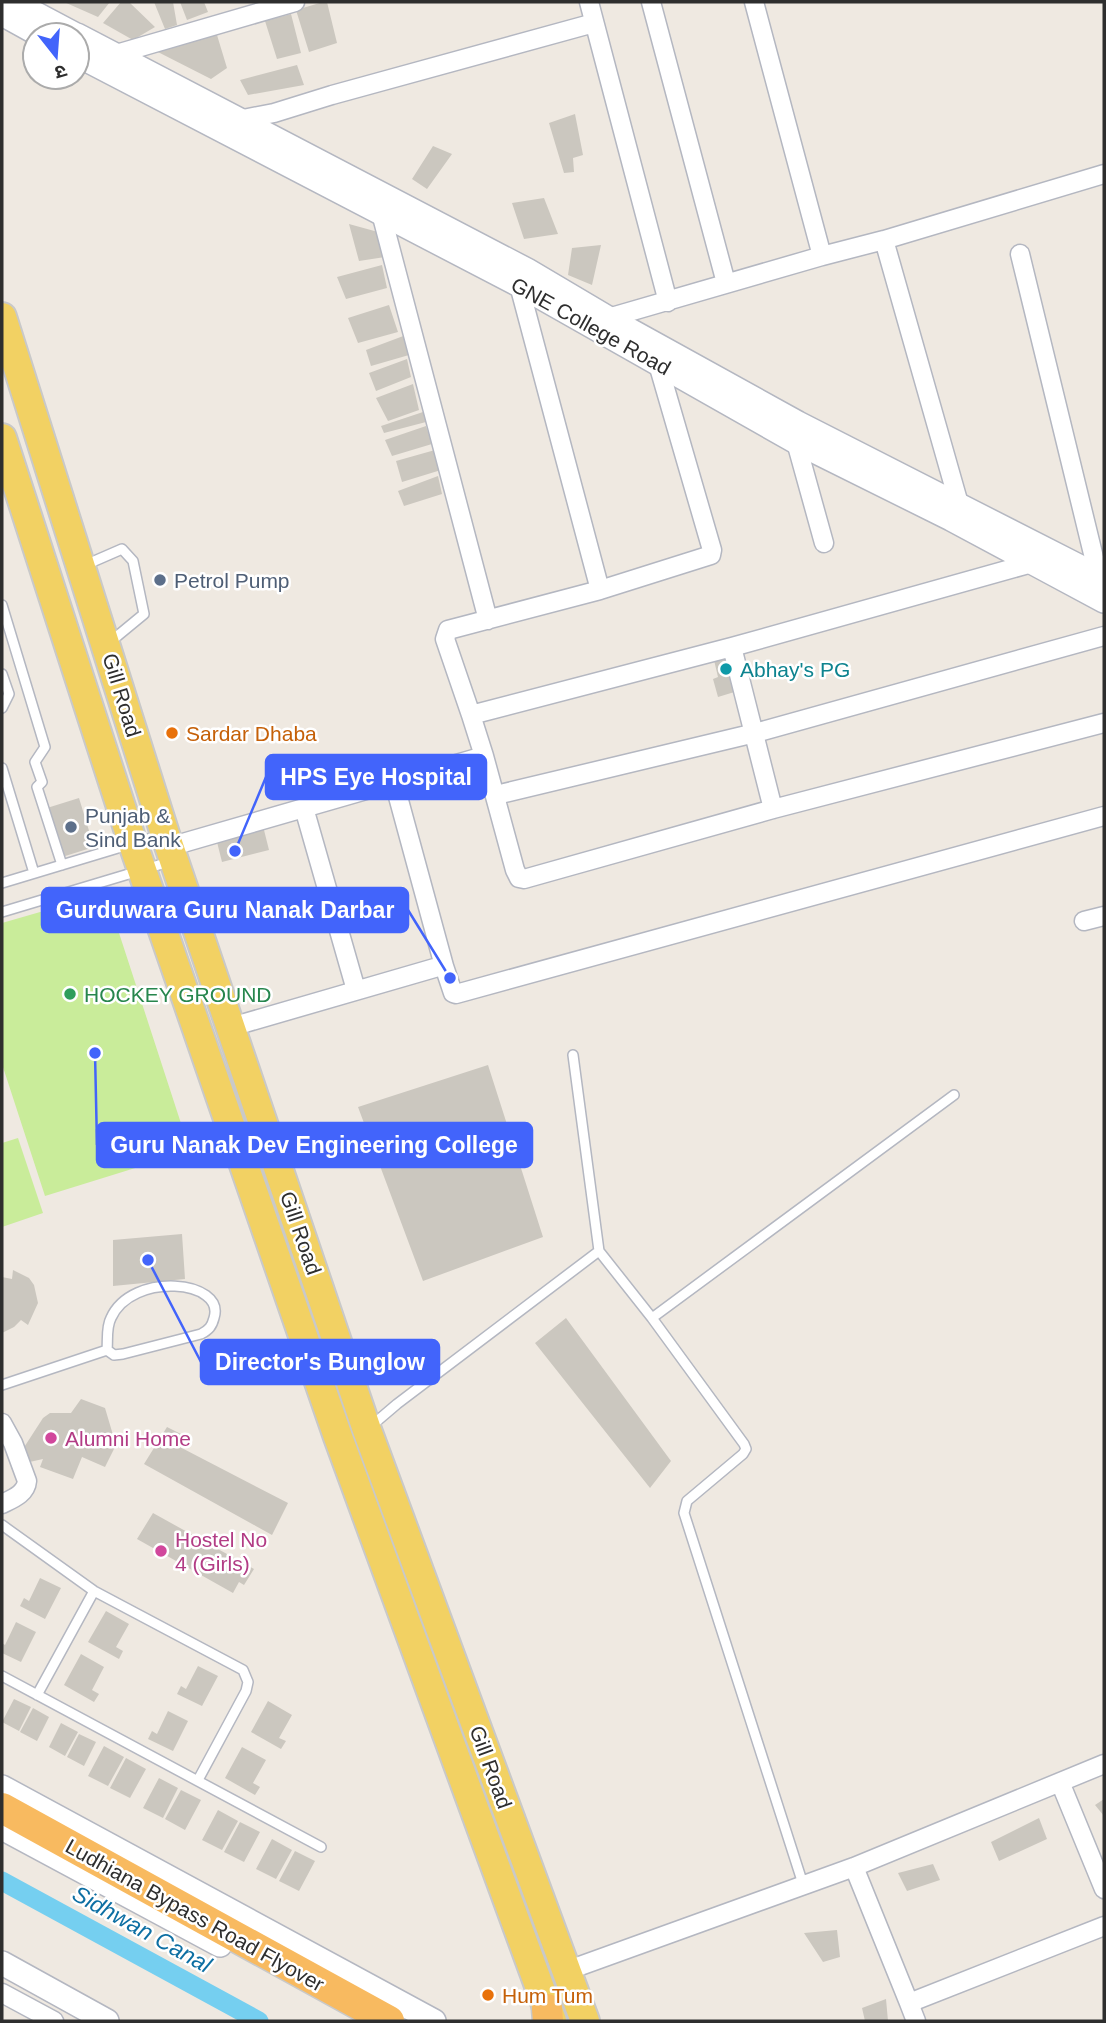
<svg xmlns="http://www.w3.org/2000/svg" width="1106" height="2023" viewBox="0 0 1106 2023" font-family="Arial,'Noto Sans Devanagari',sans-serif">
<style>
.pitch{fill:#c9ec9a}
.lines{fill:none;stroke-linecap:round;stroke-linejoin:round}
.canal{stroke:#75cff0;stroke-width:19}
.building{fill:#cbc7bf}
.service-casing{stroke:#b4b7c1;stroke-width:12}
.minor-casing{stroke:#b4b7c1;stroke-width:21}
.tertiary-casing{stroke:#b4b7c1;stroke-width:26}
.primary-casing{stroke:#c9c9c9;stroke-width:32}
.trunk-casing{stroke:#c9c9c9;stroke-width:33}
.service{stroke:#fff;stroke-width:9}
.minor{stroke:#fff;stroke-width:18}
.tertiary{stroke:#fff;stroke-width:23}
.primary{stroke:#f2d163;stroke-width:28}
.trunk{stroke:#f8ba60;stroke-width:30}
.service-dot{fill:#5c6f8a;stroke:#fff;stroke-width:2.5}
.culture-dot{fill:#0f9aa8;stroke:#fff;stroke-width:2.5}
.food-dot{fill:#e8710a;stroke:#fff;stroke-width:2.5}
.leisure-dot{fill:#2e9e5b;stroke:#fff;stroke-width:2.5}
.hotel-dot{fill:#d1479c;stroke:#fff;stroke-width:2.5}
.labels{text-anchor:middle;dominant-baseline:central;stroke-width:5;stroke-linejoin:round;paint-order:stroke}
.street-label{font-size:21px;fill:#2e2e2e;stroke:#fff}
.service-label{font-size:21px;fill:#4e5e75;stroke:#fff;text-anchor:start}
.culture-label{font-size:21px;fill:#0d838f;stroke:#fff;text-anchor:start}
.food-label{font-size:21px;fill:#c56008;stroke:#fff;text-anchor:start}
.leisure-label{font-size:21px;fill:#27864d;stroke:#fff;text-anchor:start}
.hotel-label{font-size:21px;fill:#b23c85;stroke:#fff;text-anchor:start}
.water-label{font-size:23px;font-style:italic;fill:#0d6fa3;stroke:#fff}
.leader{fill:none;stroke:#4264fb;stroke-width:2.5}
.callout-dot{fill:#4264fb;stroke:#fff;stroke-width:2.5}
.callout{fill:#4264fb;stroke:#4264fb;stroke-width:2.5}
.callout-label{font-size:23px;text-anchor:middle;font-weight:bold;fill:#fff}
</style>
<rect width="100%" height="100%" fill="#efe9e1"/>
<path class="pitch" d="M106,893L190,1151L45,1196L2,1064V923Z
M18,1138L43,1213L2,1227V1143Z"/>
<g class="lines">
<path class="canal" d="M2,1881L259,2021"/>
</g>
<path class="building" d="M64,2H110L98,17Z
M121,2H129L155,27L133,40L103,23Z
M154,2H173L177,25L165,29Z
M180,2H204L208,12L187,20Z
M323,2H327L337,43L309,52L296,10Z
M291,14L301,53L277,59L265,21Z
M217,35L227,68L211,79L154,50Z
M297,65L304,85L248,95L240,80Z
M575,114L583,155L573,158L574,172L564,173L549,123Z
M433,146L452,154L427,189L412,179Z
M544,198L558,234L524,239L512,203Z
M349,224L378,232L385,257L359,261Z
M601,245L592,285L568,275L572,248Z
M382,265L387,288L346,299L337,277Z
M389,305L398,332L358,343L348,318Z
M406,335L409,355L371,366L366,350Z
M407,359L411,377L376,391L369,373Z
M413,384L419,410L388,421L376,398Z
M426,411V422L384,433L381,426Z
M426,426L432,444L392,456L385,440Z
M435,450L441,470L402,482L396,461Z
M438,476L442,494L404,506L398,491Z
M732,656L741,690L718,697L713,679L718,677L714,660Z
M79,798L94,847L62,857L47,808Z
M263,826L269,850L222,862L216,838Z
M488,1065L543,1237L423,1281L358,1107Z
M182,1234L185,1279L113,1286V1240Z
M13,1270L29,1278L34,1285L38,1303L28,1325L21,1320L14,1327L2,1333V1277L12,1279Z
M566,1318L671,1461L650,1488L535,1343Z
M81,1399L105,1408L116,1445L105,1467L82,1457L73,1479L40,1467L43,1459L25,1463L21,1452L43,1418L50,1413H71Z
M167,1427L181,1434L176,1445L288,1503L272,1535L144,1464Z
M153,1513L254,1569L244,1585L239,1582L233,1593L137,1539Z
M40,1578L61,1588L45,1619L20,1606L24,1598L29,1601Z
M106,1611L129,1624L116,1647L123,1651L119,1659L88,1642Z
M16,1622L36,1632L21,1662L2,1653V1643L5,1645Z
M81,1654L104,1667L92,1690L99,1694L94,1702L64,1685Z
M198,1666L218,1676L202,1706L177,1694L181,1686L186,1689Z
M14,1699L31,1707L19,1731L2,1722Z
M268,1701L292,1715L279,1738L286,1741L281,1749L251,1732Z
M33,1708L49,1717L37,1741L20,1732Z
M168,1711L188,1721L173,1751L148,1739L152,1731L157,1734Z
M61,1723L78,1732L65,1756L49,1747Z
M79,1734L96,1742L84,1766L67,1757Z
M104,1746L124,1757L108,1786L88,1776Z
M242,1747L266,1760L253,1783L260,1787L255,1795L225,1778Z
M126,1758L146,1769L130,1798L110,1788Z
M159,1778L178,1788L163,1818L143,1808Z
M181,1790L201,1800L185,1830L165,1819Z
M1104,1799V1816L1095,1805Z
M218,1810L238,1821L222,1850L202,1840Z
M1039,1818L1047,1839L999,1861L991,1842Z
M240,1822L260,1832L244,1862L224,1852Z
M272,1839L292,1850L276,1879L256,1869Z
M295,1851L315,1861L299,1891L279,1881Z
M933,1864L940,1880L907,1891L898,1873Z
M837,1930L840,1957L823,1962L804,1933Z
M886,1999L888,2021H865L862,2008Z"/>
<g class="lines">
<defs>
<path id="service" d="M83,566L122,549L133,561L144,614L110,642
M2,605L45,747L35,762L42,782L37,787L62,865
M2,674L9,694L2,708
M2,768L34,873
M2,883L161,835
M2,912L172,861
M573,1055L599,1251
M652,1318L954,1095
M2,1385L107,1350L114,1355L123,1354L201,1334C209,1330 212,1326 214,1318C226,1280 132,1271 111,1318C106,1327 108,1340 107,1350
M370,1427L397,1404L599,1251L652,1318L744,1444L746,1449L743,1454L687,1501L684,1513L803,1884
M2,1525L94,1591L243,1670L248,1682L246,1691L198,1780
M2,1676L321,1847
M37,1695L94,1591"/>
<path id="minor" d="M589,2L668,302
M651,2L726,283
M754,2L822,256
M113,55L295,2
M238,120L274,113L332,95L594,23
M381,213L488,620
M884,240L959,504
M1020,254L1096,566L1097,575L1095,584
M519,285L600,590
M608,318L822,256L884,240L1104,174
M796,442L824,543
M732,647L773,809
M471,715L445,639L448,630L600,590L711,555L712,550L658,364
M484,756L471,715L732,647L1032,563
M394,782L444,966
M496,795L755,733L1104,636
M304,808L356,990
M169,847L484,756L515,870L519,878L524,879L773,809L1104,723
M1084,921L1104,916
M231,1027L438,967L444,966L453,993L456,994L1104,816
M2,1423L13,1443L27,1481C26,1494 12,1499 2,1504
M1060,1782L1104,1889
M854,1867L909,2003L1104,1926
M566,1971L854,1867L1104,1764
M2,1993L54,2021
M909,2003L916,2021"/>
<path id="tertiary" d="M14,2L76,35
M2,14L40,35
M77,35L527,270L608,318L798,423L1104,579
M77,55L519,285L796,442L951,519L1104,601
M2,1787L434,2021
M2,1828L220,1945
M2,1963L107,2021"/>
<path id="primary" d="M2,317L165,834L367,1430L585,2021
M2,438L133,844L338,1437L552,2021"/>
<path id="trunk" d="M2,1808L389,2021
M547,2009L548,2021"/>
</defs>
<use href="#service" class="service-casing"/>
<use href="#minor" class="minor-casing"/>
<use href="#tertiary" class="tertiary-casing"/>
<use href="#primary" class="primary-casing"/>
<use href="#trunk" class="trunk-casing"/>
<use href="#service" class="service"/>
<use href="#minor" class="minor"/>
<use href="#tertiary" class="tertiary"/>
<use href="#primary" class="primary"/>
<use href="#trunk" class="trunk"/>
</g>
<g class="service-dot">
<circle cx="160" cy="580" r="7"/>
<circle cx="71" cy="827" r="7"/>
</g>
<circle class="culture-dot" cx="726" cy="669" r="7"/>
<g class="food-dot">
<circle cx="172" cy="733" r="7"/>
<circle cx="488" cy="1995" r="7"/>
</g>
<circle class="leisure-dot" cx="70" cy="994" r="7"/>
<g class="hotel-dot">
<circle cx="51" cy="1438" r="7"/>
<circle cx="161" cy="1551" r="7"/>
</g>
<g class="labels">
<g class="street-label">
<text transform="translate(591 326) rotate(29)">GNE College Road</text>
<text transform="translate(122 695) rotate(73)">Gill Road</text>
<text transform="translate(301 1233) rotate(71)">Gill Road</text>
<text transform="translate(491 1767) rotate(70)">Gill Road</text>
<text transform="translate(195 1915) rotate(29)">Ludhiana Bypass Road Flyover</text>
</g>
<g class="service-label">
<text x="174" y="580">Petrol Pump</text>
<text x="85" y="815">Punjab &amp;<tspan x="85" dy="24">Sind Bank</tspan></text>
</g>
<g class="culture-label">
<text x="740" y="669">Abhay's PG</text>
</g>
<g class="food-label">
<text x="186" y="733">Sardar Dhaba</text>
<text x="502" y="1995">Hum Tum</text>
</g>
<g class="leisure-label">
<text x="84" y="994">HOCKEY GROUND</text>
</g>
<g class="hotel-label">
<text x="65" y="1438">Alumni Home</text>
<text x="175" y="1539">Hostel No<tspan x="175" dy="24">4 (Girls)</tspan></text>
</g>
<g class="water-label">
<text transform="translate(142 1929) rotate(29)">Sidhwan Canal</text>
</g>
</g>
<path class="leader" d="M235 851L266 777M450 978L408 910M95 1053L97 1145M148 1260L201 1362"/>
<g class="callout-dot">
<circle cx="235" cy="851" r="7"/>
<circle cx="450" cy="978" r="7"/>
<circle cx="95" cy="1053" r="7"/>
<circle cx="148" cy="1260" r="7"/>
</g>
<g class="callout">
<rect x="266" y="755" width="220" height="44" rx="7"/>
<rect x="42" y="888" width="366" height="44" rx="7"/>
<rect x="97" y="1123" width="435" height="44" rx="7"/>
<rect x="201" y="1340" width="238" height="44" rx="7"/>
</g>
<g class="callout-label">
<text x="376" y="785">HPS Eye Hospital</text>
<text x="225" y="918">Gurduwara Guru Nanak Darbar</text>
<text x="314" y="1153">Guru Nanak Dev Engineering College</text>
<text x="320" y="1370">Director's Bunglow</text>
</g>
<rect width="1106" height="2023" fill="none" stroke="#2e2e2e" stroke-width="7"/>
<g transform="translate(56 56) rotate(163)"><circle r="33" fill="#ffffff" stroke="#ababab" stroke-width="2"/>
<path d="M0-5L12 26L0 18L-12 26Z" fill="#4264fb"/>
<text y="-10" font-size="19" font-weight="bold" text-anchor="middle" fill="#2e2e2e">उ</text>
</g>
</svg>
